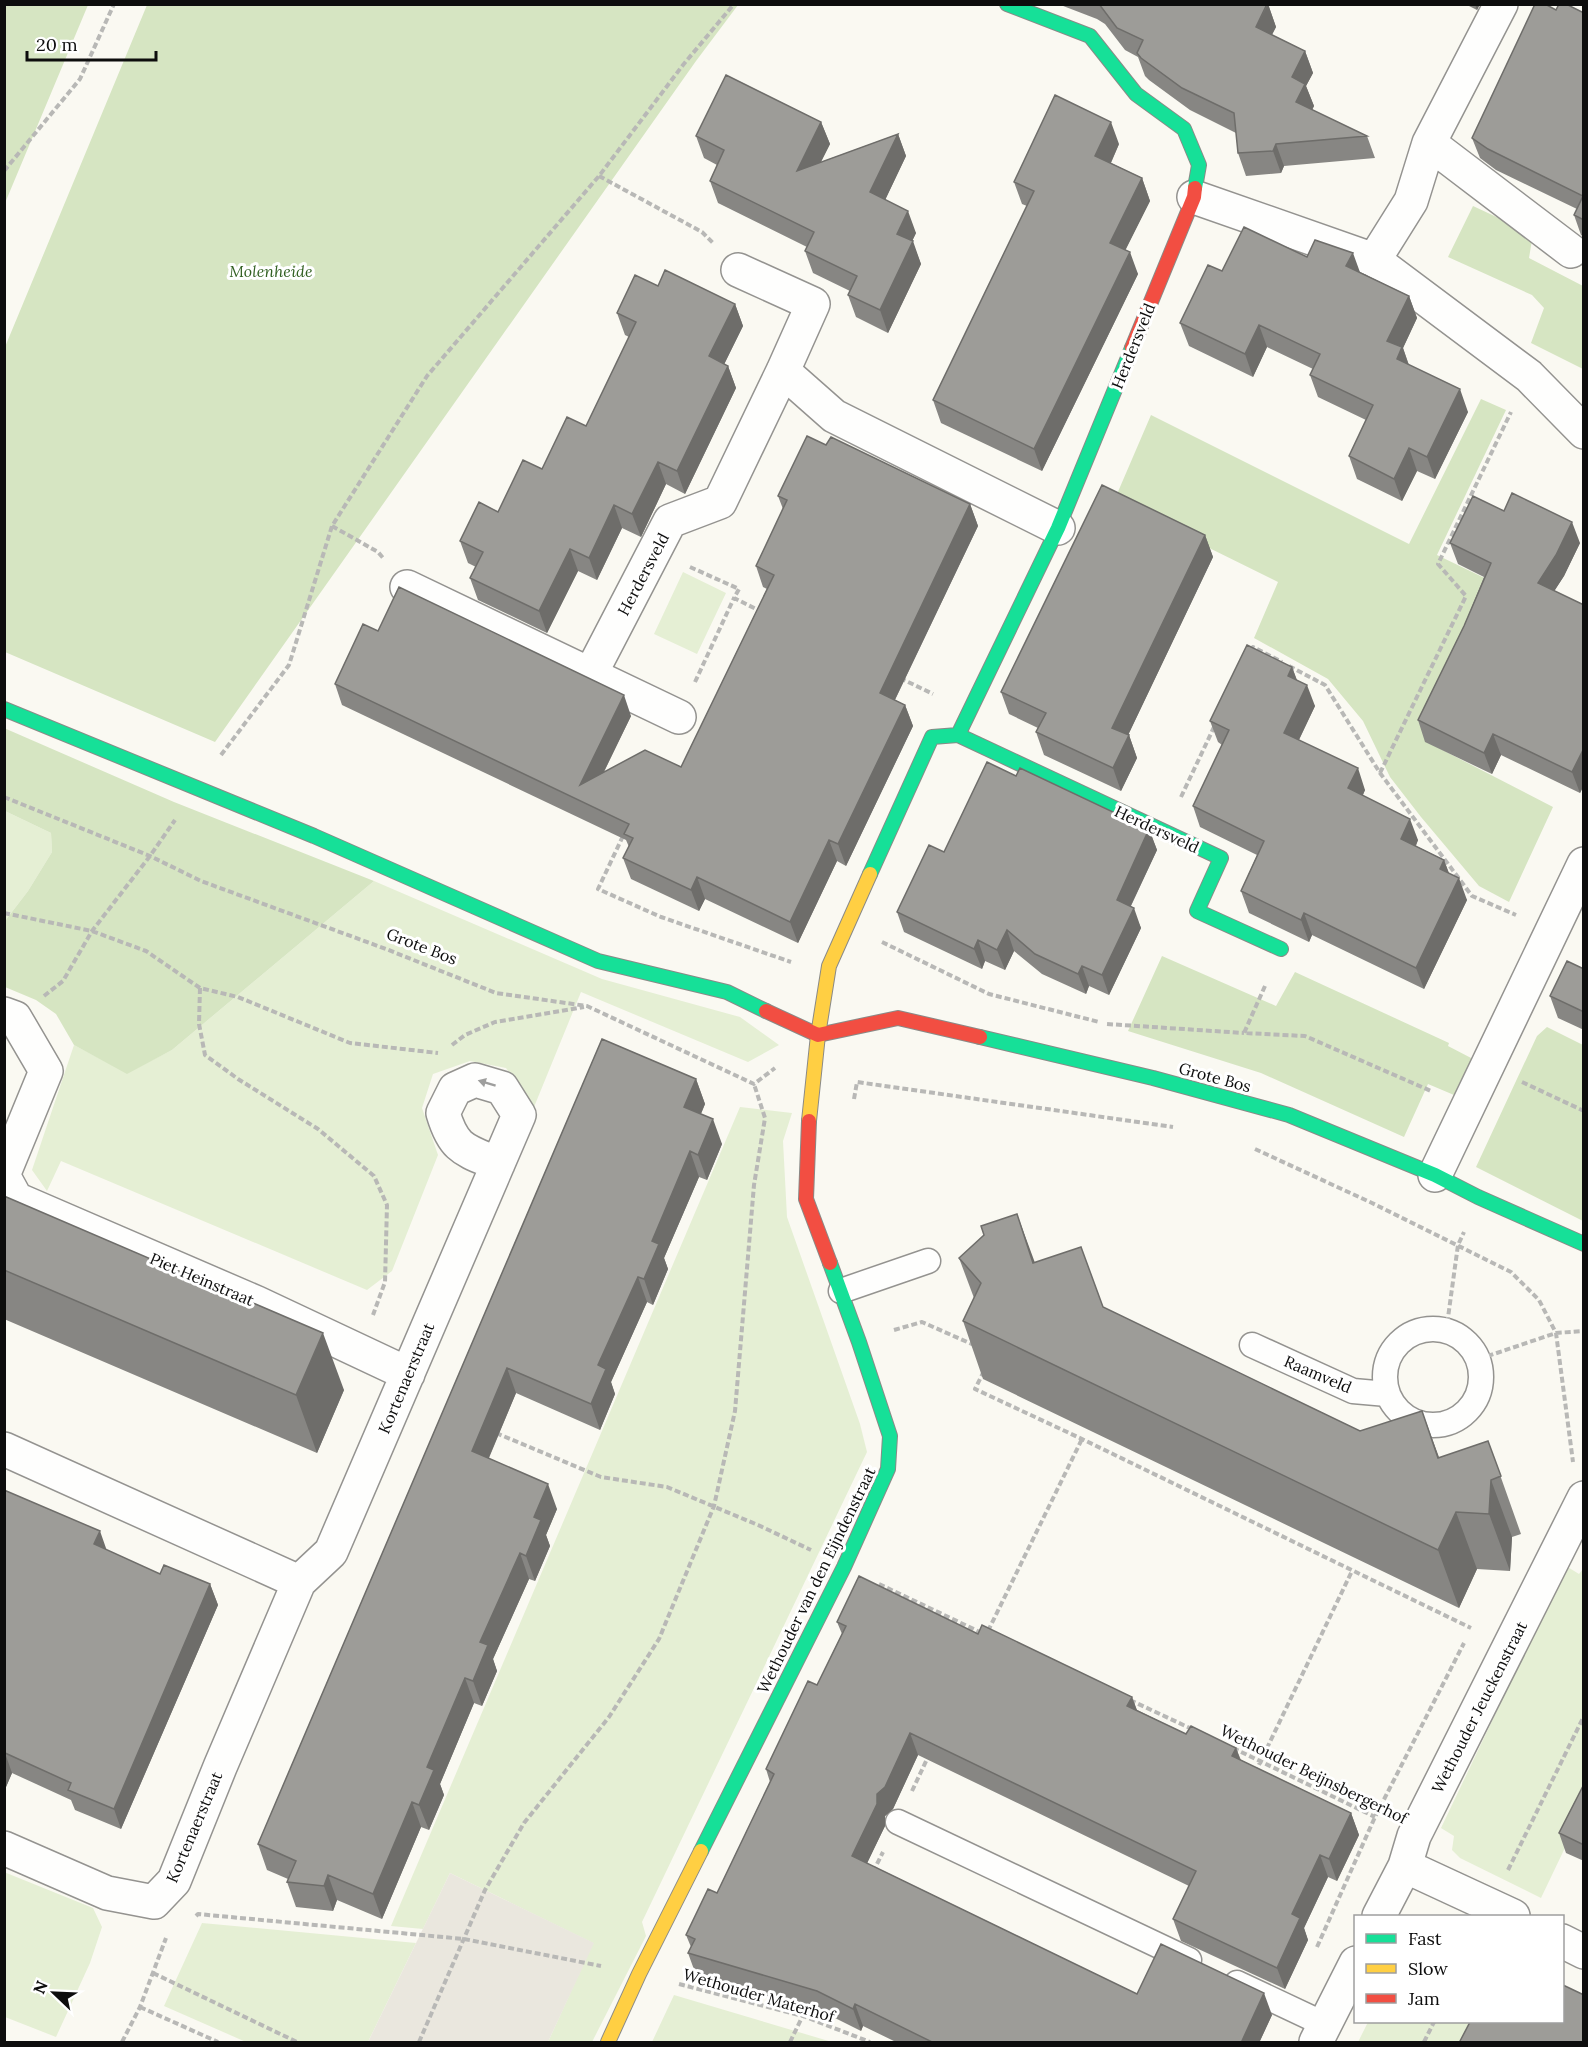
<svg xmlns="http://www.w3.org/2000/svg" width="1588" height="2047" viewBox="0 0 1588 2047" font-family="Lora,serif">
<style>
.green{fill:#e5efd4}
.forest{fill:#d6e5c2}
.plaza{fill:#eae7de}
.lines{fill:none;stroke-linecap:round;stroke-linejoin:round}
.lane-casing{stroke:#949390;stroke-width:27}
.street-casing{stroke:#949390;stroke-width:36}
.fast-casing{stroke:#8a8a87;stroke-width:16}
.slow-casing{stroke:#8a8a87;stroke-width:16}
.jam-casing{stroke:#8a8a87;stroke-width:16}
.path{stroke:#b8b8b6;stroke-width:4;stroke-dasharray:6 3;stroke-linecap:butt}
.lane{stroke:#fefefd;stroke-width:24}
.street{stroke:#fefefd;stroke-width:33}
.fast{stroke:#16e098;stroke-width:14}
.slow{stroke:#ffcf43;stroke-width:14}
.jam{stroke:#f24e42;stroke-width:14}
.wall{fill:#878683}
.shaded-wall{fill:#6e6d6a}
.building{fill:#9d9c98;stroke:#6e6d6a;stroke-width:1.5}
.oneway{fill:#9e9e9d}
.labels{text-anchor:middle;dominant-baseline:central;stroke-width:6;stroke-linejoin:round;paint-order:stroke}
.park-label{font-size:16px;font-style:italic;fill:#326022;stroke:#fff}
.street-label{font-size:16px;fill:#0d0d0d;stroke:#fff}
</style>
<rect width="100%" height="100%" fill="#faf9f2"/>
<path class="green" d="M683,572L726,593L697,654L654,634Z
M5,811L51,833L52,852L28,891L5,921Z
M374,881L602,979L740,1017L779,1045L748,1062L581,992L534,1107L506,1068L470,1061L433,1074L422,1108L438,1155L392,1271L367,1290L61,1161L47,1191L32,1170L74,1045L127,1073L172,1050Z
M740,1107L792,1113L783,1141L787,1217L860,1424L867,1452L642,1922L646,1936L592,2042H548L593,1943L450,1873L423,1929L391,1926Z
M1566,1566L1579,1574L1583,1569V1810L1541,1898L1460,1858L1452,1850L1454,1836L1441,1828Z
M4,1872L93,1908L102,1927L90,1963L56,2037L5,2017Z
M202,1923L416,1943L368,2042H246L164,2006Z
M674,1995L832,2042H652Z
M1368,2022H1480L1470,2042H1358Z"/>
<path class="forest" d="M5,4L88,5L5,203L4,5Z
M147,5H738L696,61L215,742L5,652V347Z
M1473,206L1533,234L1529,258L1583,286V369L1531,343L1544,308L1532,295L1448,257Z
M1481,399L1506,410L1437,555L1499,585L1425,741L1553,807L1509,902L1479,886L1421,817L1390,777L1363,721L1328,679L1254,638L1278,582L1114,501L1151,415L1409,544Z
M4,728L174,802L374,881L172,1050L127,1074L74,1045L56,1014L36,1000L5,987V921L28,891L52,852L51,833L5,811Z
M1162,956L1276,1006L1295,972L1449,1043L1448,1046L1473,1059L1454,1095L1428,1084L1404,1137L1261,1073L1128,1031Z
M1547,1027L1583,1045V1221L1476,1167L1537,1036Z"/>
<path class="plaza" d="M450,1873L594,1943L548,2042H368Z"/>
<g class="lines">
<defs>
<path id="lane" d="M841,1291L928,1261
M1385 1377a48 48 0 1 1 96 0a48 48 0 1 1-96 0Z
M1252,1345L1353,1391L1387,1394
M898,1822L1189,1960
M1237,1983L1324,2024"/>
<path id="street" d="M1429,143L1571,251
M1194,197L1374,260L1529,376L1584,432
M1374,260L1411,201L1429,143L1501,4
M783,371L834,416L1058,528
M407,587L679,717
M590,675L670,521L720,502L783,371L813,304L738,270
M4,1014L15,1018L46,1071L4,1173
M1435,1175L1584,864
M4,1177L16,1199L257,1303L408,1374
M4,1449L299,1582L220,1767L174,1881L154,1902L107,1893L4,1848
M299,1582L331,1552L519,1115L502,1088L475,1080L455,1089L443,1113C454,1150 465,1150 498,1164
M1405,1866L1513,1916
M1379,1916L1405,1866L1414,1836L1584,1498
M1562,1941L1584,1952
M1316,2042L1356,1963"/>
<path id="fast" d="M1007,4L1090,36L1136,94L1184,129L1199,165L1195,188
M4,709L314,836L598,961L727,992L766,1011
M958,735L1058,528L1132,348
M870,874L932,737L958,735L1221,858L1197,911L1281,949
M980,1037L1153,1078L1289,1115L1435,1175L1478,1197L1584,1244
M701,1851L844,1567L888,1469L890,1436L859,1342L830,1263"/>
<path id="slow" d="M809,1121L818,1035L829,966L870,874
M608,2042L639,1974L701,1851"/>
<path id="jam" d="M1132,348L1194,197L1195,188
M766,1011L818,1035L898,1018L980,1037
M809,1121L806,1199L830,1263"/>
</defs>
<use href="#lane" class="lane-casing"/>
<use href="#street" class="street-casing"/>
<use href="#fast" class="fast-casing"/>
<use href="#slow" class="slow-casing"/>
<use href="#jam" class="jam-casing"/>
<path class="path" d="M4,171L80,79L114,4
M599,176L702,232L713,243
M332,526L378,552L384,559
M690,567L739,589L734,598L760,611
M1251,651L1253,647L1282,662
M1289,666L1325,685L1380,773L1472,896L1516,915
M900,678L933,694
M695,682L734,598
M221,755L289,665L332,526L427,376L599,176L683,65L734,4
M1380,773L1466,596L1438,564L1511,412
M4,797L150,856L201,881L386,949L496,993L587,1006L754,1084L775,1068
M1181,797L1215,725
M623,836L598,889L661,917L791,962
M4,913L92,931L146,951L200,988L238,997L350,1043L438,1053
M882,942L989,994L1099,1022
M1265,986L1244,1033L1305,1036L1431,1091
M200,988L199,1024L205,1055L238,1079L318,1129L374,1176L387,1205L385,1282L373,1315
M44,996L63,981L92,931L150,856L175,820
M1107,1024L1244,1033
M452,1045L465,1035L495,1022L584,1007
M1522,1082L1584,1111
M854,1099L857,1082L1173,1127
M1255,1149L1372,1203L1511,1272L1539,1300L1556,1333L1573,1462
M894,1330L922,1322L974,1345
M1446,1332L1458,1245L1464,1232
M1479,1359L1556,1333L1584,1331
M984,1371L975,1389L1082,1439L1471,1628
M496,1433L601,1477L667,1487L758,1525L811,1550
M879,1584L984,1634
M988,1631L1082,1439
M1130,1700L1194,1730
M1233,1748L1375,1817
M1255,1773L1352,1571
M912,1791L928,1757
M1508,1870L1584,1716
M873,1872L883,1852
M196,1916L198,1914L464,1939L601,1966
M1317,1947L1375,1817L1464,1643
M153,1973L297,2042
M679,1984L803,2016L870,2042
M140,2007L218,2042
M122,2042L140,2007L166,1938
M419,2042L485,1890L524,1823L609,1717L659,1639L714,1506L735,1411L754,1185L765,1118L754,1084
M790,2042L808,2005
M1424,2042L1434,2022"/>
<use href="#lane" class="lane"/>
<use href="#street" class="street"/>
<use href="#fast" class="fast"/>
<use href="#slow" class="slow"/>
<use href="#jam" class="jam"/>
</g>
<path class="wall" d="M1058,4H1268L1276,27L1272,35L1305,51L1313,73L1306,86L1314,106L1312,110L1367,136L1375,158L1284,166L1281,173L1246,176L1238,153L1236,133L1190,110L1149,80L1145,76L1138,57L1125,50L1105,24L1097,19Z
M1465,4H1480L1477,10Z
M1556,10L1584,13V237L1581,235L1574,215L1577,209L1496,170L1480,158L1472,138Z
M821,122L830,144L821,162L898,134L906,156L885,200L916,233L912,241L921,264L888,333L856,317L848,295L850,291L813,273L805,251L807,247L718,203L710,181L717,165L704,158L696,136Z
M1119,144L1111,163L1142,178L1150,201L1125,250L1138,274L1042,471L941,423L933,400L1027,206L1022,204L1014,182Z
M1307,257L1360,272L1409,296L1417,318L1403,348L1409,365L1468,412L1435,479L1417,471L1402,501L1357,479L1349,456L1366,420L1318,397L1310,375L1313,369L1267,347L1253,377L1189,346L1180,323Z
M658,286L735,304L743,326L724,364L728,366L736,388L685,494L666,484L641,537L622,528L597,580L578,571L547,633L478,600L470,578L476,567L468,563L460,541L498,512L586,426L629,337L625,335L617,313Z
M826,445L970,504L978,526L895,700L905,705L913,726L846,866L837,861L798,943L705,899L699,911L631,879L623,858L629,847L626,840L342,705L335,684L378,631L631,716L604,772L681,767L767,589L763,587L756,566L783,509L778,496Z
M1504,511L1580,543L1564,576L1554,591L1584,605V785L1580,793L1501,755L1492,774L1425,742L1418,720L1464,626L1484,577L1458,564L1450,543Z
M1205,535L1213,557L1128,735H1129L1137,758L1121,791L1044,755L1036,732L1038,728L1009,714L1001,692Z
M1292,667L1297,680L1315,706L1299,740L1365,790L1363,795L1418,840L1416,846L1444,860L1449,873L1467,900L1424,989L1312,935L1309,942L1249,913L1241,891L1257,855L1200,827L1193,806L1222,745L1218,742L1210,721Z
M1149,829L1157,850L1131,906L1141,928L1109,995L1089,986L1086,994L1042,974L1014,951L1005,970L985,961L982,969L904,932L897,912L944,852Z
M1584,969V1030L1558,1018L1550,996Z
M602,1039L696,1079L705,1104L701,1114L722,1144L707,1180L699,1177L664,1258L668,1269L653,1305L647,1302L611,1382L615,1394L600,1430L516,1393L489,1458L557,1509L546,1535L550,1546L535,1581L529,1579L493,1659L497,1671L482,1706L474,1703L440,1784L444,1795L429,1830L421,1827L382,1919L337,1900L333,1911L296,1907L287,1882L288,1879L267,1870L258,1844Z
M4,1196L344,1390L317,1453L4,1319Z
M959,1258L1035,1263L1103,1307L1360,1431L1439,1458L1488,1441L1521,1534L1512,1537L1510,1571L1477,1569L1459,1608L983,1379L963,1321L974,1298Z
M4,1490L107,1550L160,1574L210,1584L218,1605L121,1829L75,1810L71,1800L12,1773L6,1787L4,1786Z
M837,1622L978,1634L1132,1697L1137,1710L1186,1734L1236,1748L1241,1760L1351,1813L1359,1835L1337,1881L1328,1877L1304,1928L1308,1940L1285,1989L1181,1941L1173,1919L1189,1886L918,1755L893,1809L885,1816V1826L867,1863L1137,1994L1272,2015L1259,2043H898L863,2026L861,2031L825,2013L696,1975L688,1953L691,1947L686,1935L717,1893L770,1782L766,1769L817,1685L842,1634Z
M1584,1784V1861L1566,1853L1559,1833Z"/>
<path class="shaded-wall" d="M1268,4L1276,27L1264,49L1256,27Z
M1475,4H1480L1477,10Z
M1305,51L1313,73L1306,86L1314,106L1304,125L1296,102L1292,77Z
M821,122L830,144L805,193L797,171Z
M1111,122L1119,144L1104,178L1095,156Z
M898,134L906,156L878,215L870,192Z
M1276,144L1284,166L1281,173L1273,151Z
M1142,178L1150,201L1118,265L1110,243Z
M908,211L916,233L905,256L897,234Z
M913,241L921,264L888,333L880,310Z
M1130,252L1138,274L1042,471L1034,449Z
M1353,253L1361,275L1346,266Z
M1409,296L1417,318L1403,348L1410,369L1405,382L1387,341Z
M735,304L743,326L717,379L709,356Z
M1259,325L1267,347L1253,377L1245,354Z
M728,366L736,388L685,494L677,471Z
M1460,389L1468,412L1435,479L1427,457Z
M1409,448L1417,471L1402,501L1394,479Z
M658,462L666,484L641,537L632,514Z
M970,504L978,526L888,714L880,693Z
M614,505L622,528L597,580L589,558Z
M1572,522L1580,543L1564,576L1546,604L1538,583Z
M1205,535L1213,557L1121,750L1112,728Z
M570,549L578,571L547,633L539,611Z
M1292,667L1300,689L1288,676Z
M1307,685L1315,706L1292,754L1284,733Z
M624,695L631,716L588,804L580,785Z
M905,705L913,726L846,866L838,844Z
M1493,734L1501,755L1492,774L1484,753Z
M1129,735L1137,758L1121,791L1113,768Z
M1584,748V785L1580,793L1572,772Z
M1358,768L1365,790L1356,809L1348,788Z
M1410,819L1418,840L1409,860L1401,839Z
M1149,829L1157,850L1124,920L1117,900Z
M829,840L837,861L798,943L790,922Z
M1444,860L1452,882L1440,869Z
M697,877L705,899L699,911L691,890Z
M1459,878L1467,900L1424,989L1416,968Z
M1134,908L1141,928L1109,995L1102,975Z
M1304,913L1312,935L1309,942L1301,920Z
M1007,930L1014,951L1005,970L997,950Z
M978,940L985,961L982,969L974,949Z
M1082,966L1089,986L1086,994L1078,974Z
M696,1079L705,1104L693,1132L684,1107Z
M713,1119L722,1144L707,1180L698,1155Z
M690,1151L699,1177L664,1258L668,1269L653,1305L644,1279L652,1241Z
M1017,1214L1038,1271L1033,1263Z
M638,1277L647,1302L611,1382L615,1394L600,1430L591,1404L598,1365Z
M323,1333L344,1390L317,1453L296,1395Z
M507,1368L516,1393L481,1476L472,1451Z
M1422,1411L1443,1468L1459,1516L1438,1458Z
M1491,1480L1512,1537L1510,1571L1489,1514Z
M548,1484L557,1509L546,1535L550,1546L535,1581L526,1556L534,1517Z
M1456,1512L1477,1569L1459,1608L1438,1550Z
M100,1531L107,1551L94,1544Z
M520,1553L529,1579L493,1659L497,1671L482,1706L473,1681L480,1642Z
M210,1584L218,1605L121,1829L114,1809Z
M465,1678L474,1703L440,1784L444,1795L429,1830L419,1805L427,1767Z
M1132,1697L1140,1719L1127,1706Z
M910,1733L918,1755L893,1809L885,1816V1826L860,1878L852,1856L877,1794Z
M1236,1748L1244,1770L1232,1756Z
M5,1753L12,1773L6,1787L4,1781Z
M412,1802L421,1827L382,1919L373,1894Z
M1351,1813L1359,1835L1337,1881L1329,1859Z
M1320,1855L1328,1877L1304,1928L1308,1940L1285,1989L1277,1968L1292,1914Z
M328,1875L337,1900L333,1911L324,1886Z
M1264,1993L1272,2015L1259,2043H1241Z
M855,2004L863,2026L861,2031L853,2009Z"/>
<path class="building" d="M1099,4H1267L1256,27L1305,51L1292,77L1305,84L1296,102L1367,136L1276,144L1273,151L1238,153L1234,113L1182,88L1141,58L1137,53L1143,40L1117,28Z
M1535,4H1545L1556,10L1559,4H1566L1584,13V220L1574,215L1583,196L1488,149L1472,138Z
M726,75L821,122L797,171L898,134L870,192L908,211L897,234L913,241L880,310L848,295L857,276L805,251L814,232L710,181L724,150L696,136Z
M1055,95L1111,122L1095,156L1142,178L1110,243L1130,252L1034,449L933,400L1034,191L1014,182Z
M1244,227L1307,257L1315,240L1353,253L1346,266L1409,296L1387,341L1402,347L1397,359L1460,389L1427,457L1409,448L1394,479L1349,456L1373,405L1310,375L1320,354L1259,325L1245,354L1180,323L1208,265L1222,271Z
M665,270L735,304L709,356L728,366L677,471L658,462L632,514L614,505L589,558L570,549L539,611L470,578L483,552L460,541L479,502L498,512L523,460L542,469L567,417L586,426L636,322L617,313L635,275L658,286Z
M807,436L826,445L831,437L970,504L880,693L905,705L838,844L829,840L790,922L697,877L691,890L623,858L633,838L624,834L629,824L335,684L363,624L378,631L399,587L624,695L580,785L645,750L681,767L774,575L756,566L787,500L778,496Z
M1102,485L1205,535L1112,728L1129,735L1113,768L1036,732L1046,713L1001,692Z
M1512,493L1572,522L1556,555L1538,583L1584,605V748L1572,772L1493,734L1484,753L1418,720L1464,626L1491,563L1450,543L1473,496L1504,511Z
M1247,645L1292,667L1288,676L1307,685L1284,733L1358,768L1348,788L1410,819L1401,839L1444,860L1440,869L1459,878L1416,968L1304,913L1301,920L1241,891L1264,841L1193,806L1229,730L1210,721Z
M987,762L1016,776L1020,768L1149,829L1117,900L1134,908L1102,975L1082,966L1078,974L1035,954L1007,930L997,950L978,940L974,949L897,912L929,845L944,852Z
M1567,961L1584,969V1012L1550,996Z
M602,1039L696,1079L684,1107L713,1119L698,1155L690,1151L652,1241L659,1244L644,1279L638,1277L598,1365L606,1369L591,1404L507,1368L472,1451L548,1484L534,1517L541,1520L526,1556L520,1553L480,1642L488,1645L473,1681L465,1678L427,1767L434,1770L419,1805L412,1802L373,1894L328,1875L324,1886L287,1882L296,1861L258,1844Z
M4,1196L323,1333L296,1395L4,1270Z
M1017,1214L1033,1263L1081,1247L1103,1307L1360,1431L1422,1411L1438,1458L1488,1441L1501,1476L1491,1480L1489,1514L1456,1512L1438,1550L963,1321L981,1283L959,1258L984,1235L981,1226Z
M4,1490L100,1531L94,1544L160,1574L164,1565L210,1584L114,1809L68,1790L71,1783L5,1753L4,1754Z
M859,1576L978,1634L982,1625L1132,1697L1127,1706L1186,1734L1191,1726L1236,1748L1232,1756L1351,1813L1329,1859L1320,1855L1292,1914L1300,1918L1277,1968L1173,1919L1196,1871L910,1733L885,1787L877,1794V1804L852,1856L1137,1994L1161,1944L1264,1993L1241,2043H934L855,2004L853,2009L817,1991L688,1953L695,1939L686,1935L708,1889L717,1893L774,1774L766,1769L808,1681L817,1685L846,1626L837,1622Z
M1584,1784V1845L1559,1833Z
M1563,1985L1584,1995V2043H1459L1470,2022H1563Z"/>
<defs><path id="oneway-solid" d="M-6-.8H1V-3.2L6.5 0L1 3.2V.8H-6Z" transform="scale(1.5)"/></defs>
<use class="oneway" href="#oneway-solid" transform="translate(487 1083) rotate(-163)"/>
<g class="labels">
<g class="park-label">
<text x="271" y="271">Molenheide</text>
</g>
<g class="street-label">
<text transform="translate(1133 346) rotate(-68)">Herdersveld</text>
<text transform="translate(643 574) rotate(-62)">Herdersveld</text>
<text transform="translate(1157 829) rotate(25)">Herdersveld</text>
<text transform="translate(422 946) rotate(21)">Grote Bos</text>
<text transform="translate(1215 1077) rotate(15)">Grote Bos</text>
<text transform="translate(202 1279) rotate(23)">Piet Heinstraat</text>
<text transform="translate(1318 1374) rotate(23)">Raamveld</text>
<text transform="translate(406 1378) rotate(-67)">Kortenaerstraat</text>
<text transform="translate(816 1580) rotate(-64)">Wethouder van den Eijndenstraat</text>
<text transform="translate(1479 1707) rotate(-63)">Wethouder Jeuckenstraat</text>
<text transform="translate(1314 1774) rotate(26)">Wethouder Beijnsbergerhof</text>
<text transform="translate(194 1827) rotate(-67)">Kortenaerstraat</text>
<text transform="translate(759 1995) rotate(16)">Wethouder Materhof</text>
</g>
</g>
<rect width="1588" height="2047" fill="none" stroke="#0d0d0d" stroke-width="12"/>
<rect x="1354" y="1915" width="210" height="108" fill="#ffffff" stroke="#9e9e9e" stroke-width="1.5"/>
<rect x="1366" y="1934" width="30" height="9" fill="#16e098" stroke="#9e9e9e" stroke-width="1.5"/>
<text x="1408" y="1945" font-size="18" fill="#0d0d0d">Fast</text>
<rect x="1366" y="1964" width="30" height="9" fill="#ffcf43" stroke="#9e9e9e" stroke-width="1.5"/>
<text x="1408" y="1975" font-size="18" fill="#0d0d0d">Slow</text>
<rect x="1366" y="1994" width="30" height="9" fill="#f24e42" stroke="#9e9e9e" stroke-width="1.5"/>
<text x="1408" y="2005" font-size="18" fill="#0d0d0d">Jam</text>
<g transform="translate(54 1993) rotate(293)" stroke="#ffffff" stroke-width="4.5" paint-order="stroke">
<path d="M0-4.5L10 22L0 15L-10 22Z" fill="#0d0d0d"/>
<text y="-9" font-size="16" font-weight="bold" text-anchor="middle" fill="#0d0d0d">N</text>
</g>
<path d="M27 51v9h129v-9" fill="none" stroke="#0d0d0d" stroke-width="3"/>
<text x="36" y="51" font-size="18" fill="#0d0d0d" stroke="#ffffff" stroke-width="4.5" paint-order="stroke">20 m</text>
</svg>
